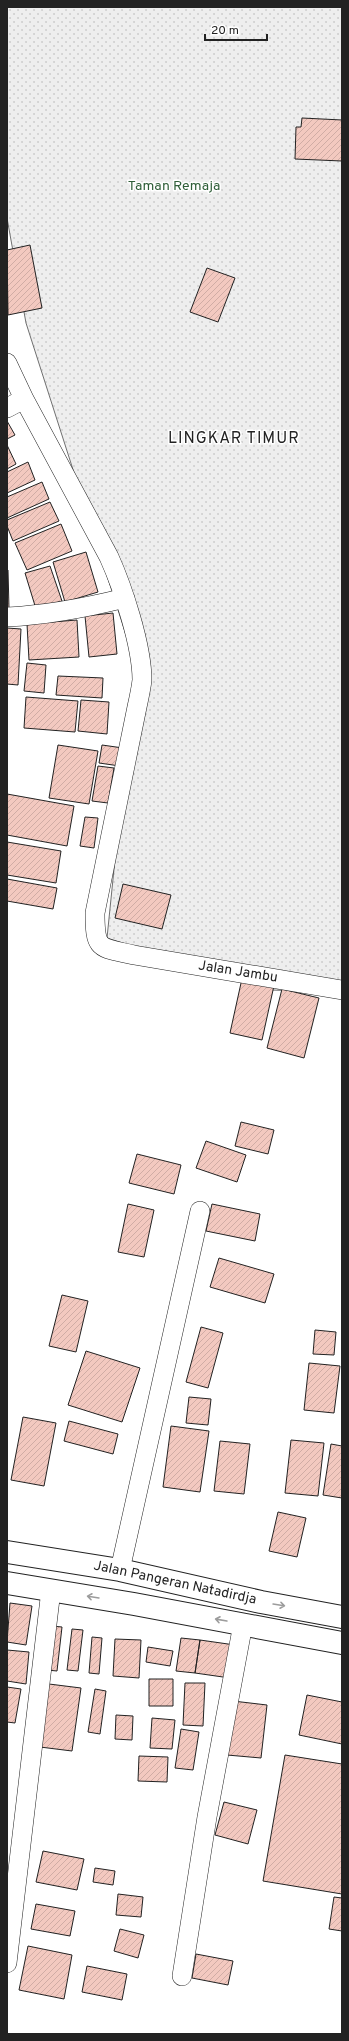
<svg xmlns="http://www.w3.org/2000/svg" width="349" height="2041" viewBox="0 0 349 2041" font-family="Overpass,sans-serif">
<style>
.park{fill:url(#park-dots);stroke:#6f6f6f}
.building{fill:url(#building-hatch);stroke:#222}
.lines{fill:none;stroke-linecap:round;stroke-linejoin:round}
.street-casing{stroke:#222;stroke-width:20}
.primary-casing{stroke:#222;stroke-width:24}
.street{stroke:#fff;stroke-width:19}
.primary{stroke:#fff;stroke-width:22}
.oneway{stroke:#9c9c9c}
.labels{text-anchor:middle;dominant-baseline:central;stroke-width:3;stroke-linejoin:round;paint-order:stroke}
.park-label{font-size:14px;fill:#2f5e38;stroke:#fff}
.street-label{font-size:14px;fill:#222;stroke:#fff}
.quarter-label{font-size:16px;letter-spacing:1px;fill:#222;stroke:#fff}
</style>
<defs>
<pattern id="park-dots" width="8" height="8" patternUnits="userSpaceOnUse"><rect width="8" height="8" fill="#eee"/><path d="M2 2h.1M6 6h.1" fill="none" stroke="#ccc" stroke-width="1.8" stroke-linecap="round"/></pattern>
<pattern id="building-hatch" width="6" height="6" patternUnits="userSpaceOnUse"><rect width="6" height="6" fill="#f3c9c0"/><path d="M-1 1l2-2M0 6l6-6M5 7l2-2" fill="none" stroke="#d0aca5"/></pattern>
</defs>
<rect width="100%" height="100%" fill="#fff"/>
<path class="park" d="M7,7H342V992L270,990L107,938L135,663L26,323L7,218Z"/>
<path class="building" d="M302,118L342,120V161L295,159L296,127H301Z
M30,245L42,308L8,315L7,250Z
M207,268L235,278L218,322L190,312Z
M7,421L15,435L7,439Z
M7,445L16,464L7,469Z
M28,462L35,480L7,493V472Z
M42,482L49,499L7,518V497Z
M50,502L59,521L13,541L7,526V520Z
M61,524L72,551L27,570L15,543Z
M86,552L98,592L65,602L53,562Z
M50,566L62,601L36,609L25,573Z
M7,570H8L9,609H7Z
M113,613L117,654L89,657L85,616Z
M77,620L79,657L29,660L27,624Z
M7,628L21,629L18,685L7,684Z
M27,663L46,665L44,693L24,691Z
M58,676L103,678L102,698L56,695Z
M26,697L78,701L75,732L24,728Z
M81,700L109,702L107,734L78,731Z
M58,745L98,751L89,804L49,798Z
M102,745L123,748L120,766L99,763Z
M98,766L114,768L108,803L92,801Z
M7,794L74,806L67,846L7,835Z
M85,817L98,818L94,848L80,846Z
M7,842L61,851L56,883L7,875Z
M7,879L57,888L53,909L7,901Z
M123,884L171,895L162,929L115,918Z
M243,974L275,981L262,1040L230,1033Z
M282,989L319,998L304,1058L267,1048Z
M241,1122L274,1130L268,1154L235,1146Z
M206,1141L246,1155L237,1182L196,1168Z
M137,1154L181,1165L174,1194L129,1183Z
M128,1204L154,1210L144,1257L118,1252Z
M212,1204L260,1214L255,1241L206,1231Z
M219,1258L274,1274L265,1303L210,1287Z
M62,1295L88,1301L76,1352L49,1346Z
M201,1327L223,1333L208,1388L186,1382Z
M315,1330L336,1332L334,1355L313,1354Z
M86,1351L140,1368L122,1422L68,1405Z
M309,1363L340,1366L334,1413L304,1410Z
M189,1397L211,1399L208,1425L186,1423Z
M23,1417L56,1423L44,1486L11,1480Z
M69,1421L118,1434L113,1454L64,1441Z
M171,1426L209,1431L200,1492L163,1487Z
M291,1440L324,1443L318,1496L285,1493Z
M220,1441L250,1444L244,1494L214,1491Z
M331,1444L342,1446V1498L323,1495Z
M278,1512L306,1518L297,1557L269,1551Z
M10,1603L32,1606L26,1645L7,1642Z
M52,1626L62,1627L57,1671L47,1670Z
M72,1629L83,1630L78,1671L67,1670Z
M92,1637L102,1638L99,1674L89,1673Z
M181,1638L200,1640L195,1673L176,1671Z
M115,1639L141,1640L139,1678L113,1676Z
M200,1640L235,1645L230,1678L195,1673Z
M148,1647L173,1651L170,1666L146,1662Z
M7,1650L29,1652L26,1684L7,1681Z
M149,1679H173V1706H149Z
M185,1683H205L203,1726L183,1725Z
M49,1684L81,1688L72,1751L40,1747Z
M7,1687L21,1689L15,1723L7,1722Z
M95,1689L106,1691L100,1734L88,1732Z
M307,1695L342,1702V1744L299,1735Z
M233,1701L267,1705L261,1758L227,1755Z
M116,1715L133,1716L132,1740L115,1739Z
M152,1718L175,1720L172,1749L150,1748Z
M181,1729L199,1732L193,1770L175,1768Z
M285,1755L342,1764V1894L263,1881Z
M139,1756L168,1757L167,1782L138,1781Z
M224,1802L257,1810L248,1844L215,1835Z
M43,1851L84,1859L77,1890L36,1882Z
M95,1868L115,1871L113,1885L93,1882Z
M118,1894L143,1897L141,1917L116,1915Z
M334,1897L342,1898V1931L329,1929Z
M36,1904L75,1911L70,1936L31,1929Z
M120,1929L144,1935L138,1958L114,1951Z
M28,1946L72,1955L64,1999L19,1990Z
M196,1954L233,1961L228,1985L192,1978Z
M87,1966L127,1974L122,2000L82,1992Z"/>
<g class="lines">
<defs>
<path id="street" d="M7,363L24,399L109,557C123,588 142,646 142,680C141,689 139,698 137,707L95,913C95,951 99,947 134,955L342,990
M7,408L24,399
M7,617C48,615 85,608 125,598
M120,1570L200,1211
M7,1963L51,1590
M182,1976L207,1817L243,1624"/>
<path id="primary" d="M7,1552L120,1570L261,1602L342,1617
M7,1583L134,1604L342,1643"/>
</defs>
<use href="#street" class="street-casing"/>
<use href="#primary" class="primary-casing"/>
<use href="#street" class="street"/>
<use href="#primary" class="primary"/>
</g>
<defs><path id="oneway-shaft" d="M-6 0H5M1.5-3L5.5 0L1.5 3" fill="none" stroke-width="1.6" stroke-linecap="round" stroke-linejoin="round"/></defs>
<g class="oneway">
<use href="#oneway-shaft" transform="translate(93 1597) rotate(-171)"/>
<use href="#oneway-shaft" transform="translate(279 1605) rotate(9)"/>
<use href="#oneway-shaft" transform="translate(221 1620) rotate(-170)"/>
</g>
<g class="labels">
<g class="park-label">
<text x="174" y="186">Taman Remaja</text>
</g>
<g class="street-label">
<text transform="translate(238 972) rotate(9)">Jalan Jambu</text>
<text transform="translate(175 1583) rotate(12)">Jalan Pangeran Natadirdja</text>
</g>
<g class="quarter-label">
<text x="234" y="439">LINGKAR TIMUR</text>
</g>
</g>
<rect width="349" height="2041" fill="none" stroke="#222222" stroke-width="16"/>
<path d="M205 34v6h62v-6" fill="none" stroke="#222222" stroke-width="2"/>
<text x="211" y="34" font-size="12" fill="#222222" stroke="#ffffff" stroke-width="3" paint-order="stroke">20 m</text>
</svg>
